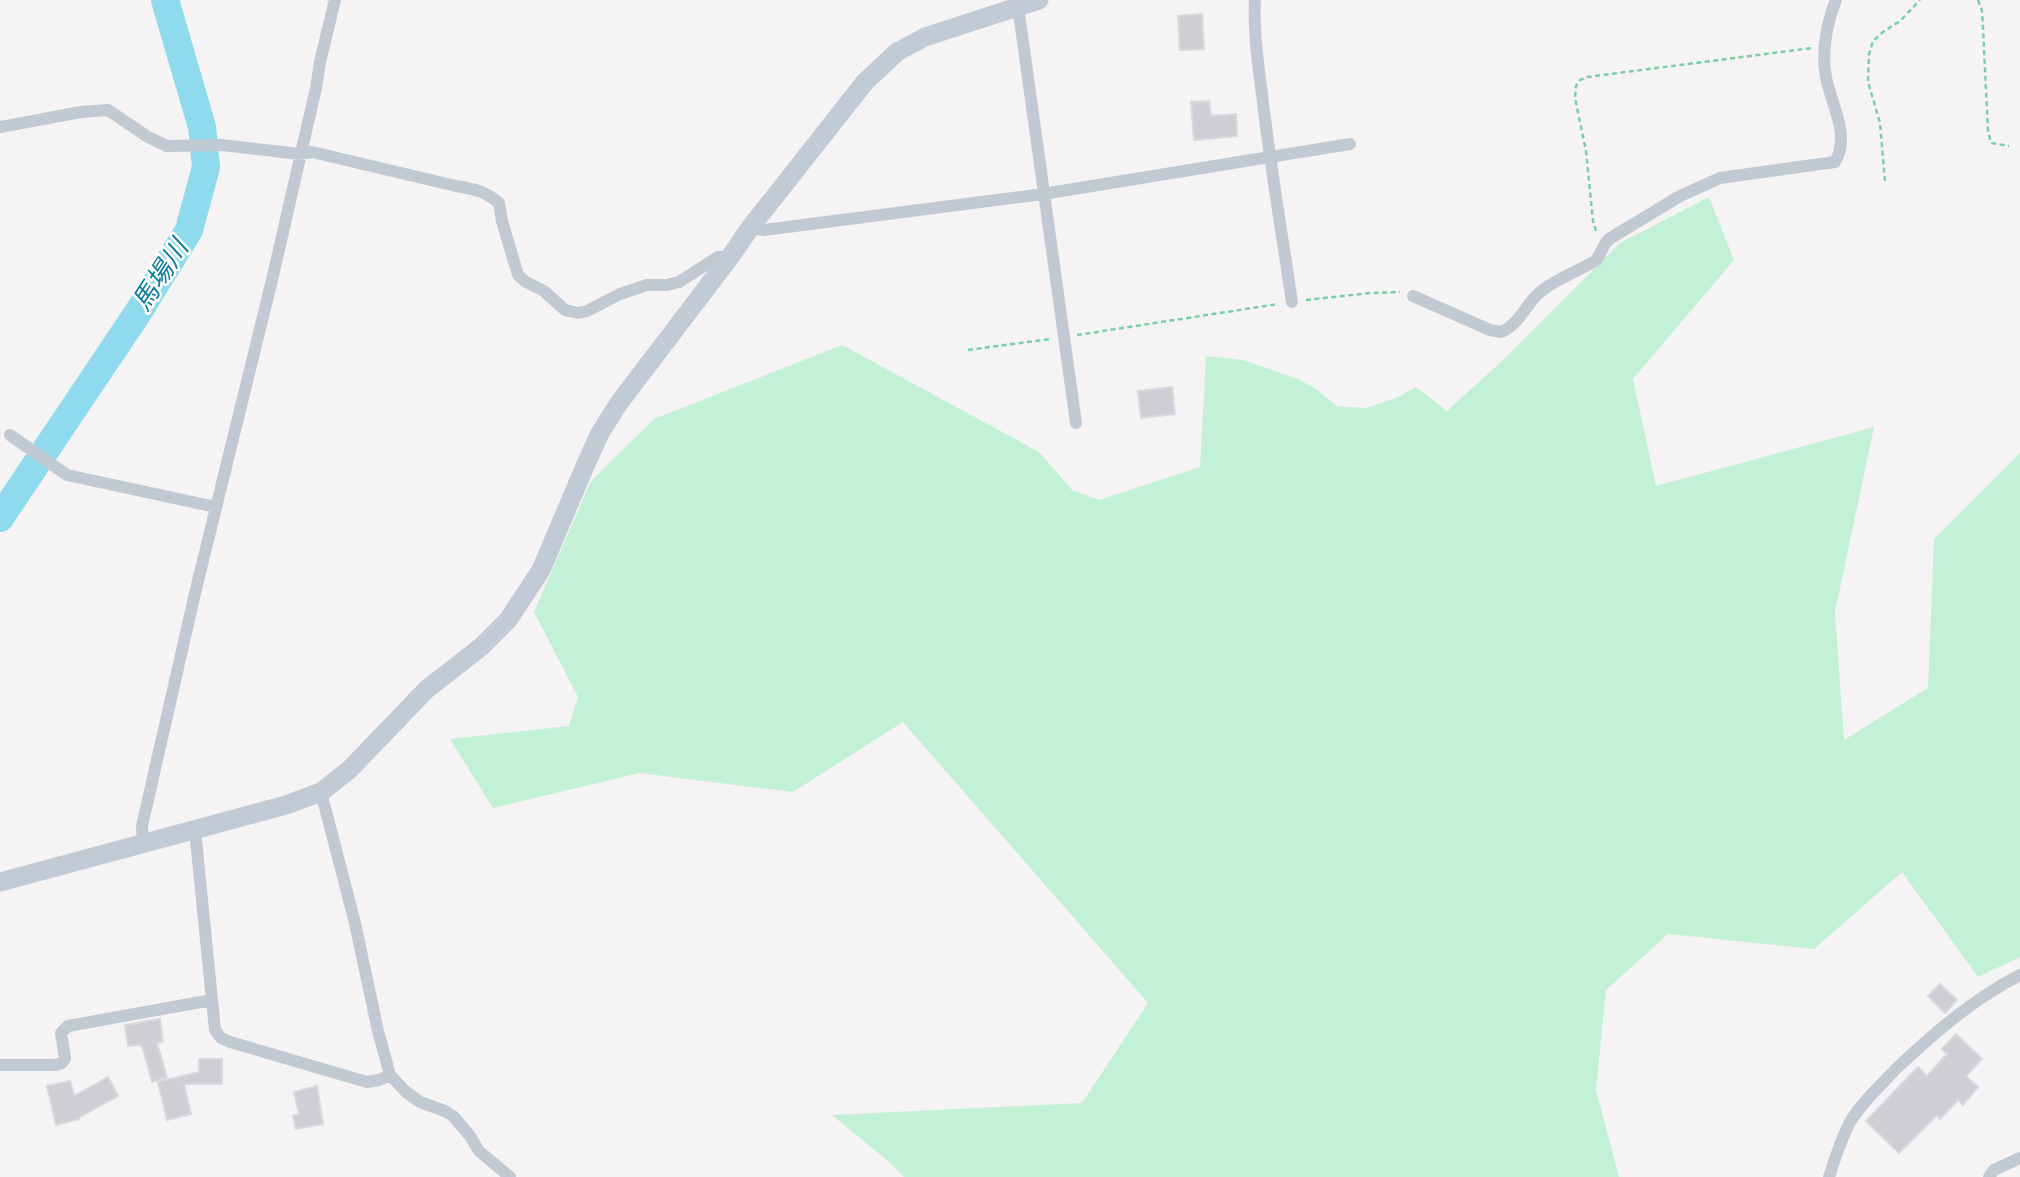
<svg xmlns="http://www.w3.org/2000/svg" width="2020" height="1177" viewBox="0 0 2020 1177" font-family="Montserrat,'Noto Sans JP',sans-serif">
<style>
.green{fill:#c3f1d5}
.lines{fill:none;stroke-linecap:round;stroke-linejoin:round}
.river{stroke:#90daee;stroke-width:28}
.building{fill:#cdcfd5;stroke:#d7d9de;stroke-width:2}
.path{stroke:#7ad0a6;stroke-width:2.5;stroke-dasharray:5 3.5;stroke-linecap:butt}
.street{stroke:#c1cad2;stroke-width:12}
.secondary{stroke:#c1cbd6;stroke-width:19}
.labels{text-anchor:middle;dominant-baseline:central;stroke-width:5;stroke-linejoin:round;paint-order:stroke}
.water-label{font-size:26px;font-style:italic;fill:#0c7c9b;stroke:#fff}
</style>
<rect width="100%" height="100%" fill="#f5f3f3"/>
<path class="green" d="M1709,197L1734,260L1633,379L1656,486L1874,427L1835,612L1844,740L1928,688L1934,539L2020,453V957L1978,977L1902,872L1814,949L1668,934L1606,990L1596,1090L1619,1177H904L888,1161L832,1115L1082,1103L1148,1003L903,722L793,792L639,773L493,808L450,739L569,726L578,697L534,612L591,481L654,419L842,345L1039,452L1072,490L1099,500L1200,467L1206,356L1243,360L1298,379L1316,389L1337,406L1366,408L1396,398L1416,387L1447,411L1502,361L1620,243Z"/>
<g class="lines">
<path class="river" d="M0,518L139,311L189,230L206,167L202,127L165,0"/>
</g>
<path class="building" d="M1202,14L1204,49L1180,50L1178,16Z
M1209,101L1211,116L1236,114L1237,136L1194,140L1191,102Z
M1172,387L1175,414L1141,418L1138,391Z
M1940,984L1957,1000L1945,1013L1928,996Z
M160,1019L163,1042L157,1043L167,1077L152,1082L142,1045L128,1046L125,1025Z
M1956,1034L1982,1059L1966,1076L1978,1087L1963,1105L1958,1100L1940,1119L1937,1115L1899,1153L1866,1121L1918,1067L1927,1076L1947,1054L1942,1049Z
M199,1059H222V1084H184L191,1114L167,1120L158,1082L199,1072Z
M108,1077L118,1096L79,1117V1119L56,1125L47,1086L70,1081L74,1096Z
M317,1086L323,1124L296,1129L293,1116L299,1114L294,1092Z"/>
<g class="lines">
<path class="path" d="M1978,0L1982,11L1983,28L1988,131L1991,143L2009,146
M1885,181L1880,123L1868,82L1869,54L1873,41L1883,32L1900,21L1920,0
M1596,231L1593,221L1586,151L1575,98L1576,86L1580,80L1587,77L1812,48
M1306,300L1370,293L1400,292
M1077,335L1278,304
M968,350L1050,339"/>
<path class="street" d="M1255,0C1253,34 1259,69 1263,103C1271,169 1282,235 1292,302
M1018,6L1076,423
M0,127L81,112L108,110L148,137L167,146L222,145L299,154L312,152L456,186C474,189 485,191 499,203L502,221L518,275L526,282L544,291L565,310L578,313L587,311L620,294L647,285H667L679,282L718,257H730
M750,228L764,230L1043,194L1350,144
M1413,296L1490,330L1501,332C1519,325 1526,304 1540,292C1557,278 1577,272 1595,261C1602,255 1602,245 1609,239L1680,196L1720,178L1835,162C1851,136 1831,104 1826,77C1821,53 1827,22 1836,0
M10,435L67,475L216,507
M321,792L355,923L378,1031L390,1075L406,1092L420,1102L445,1111L453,1116L470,1136L479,1151L510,1177
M195,830L215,1030L221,1038L230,1042L367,1082L379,1080L390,1075
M143,845L142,826L196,589L272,280L316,88L320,62L335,0
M0,1065H55L62,1063L65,1059L61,1033L68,1026L212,1000
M1829,1177C1835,1158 1841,1139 1850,1122C1862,1102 1880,1086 1896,1069C1934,1033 1973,999 2020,975
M1989,1177L1994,1170L2020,1158"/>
<path class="secondary" d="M0,882L286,805L321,792L349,770L427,689L481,647L508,620L541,570L585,466L600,433L619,403L730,257L750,228L865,82L897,52L925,37L1039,0"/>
</g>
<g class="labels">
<g class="water-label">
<text transform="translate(160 275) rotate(-57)">馬場川</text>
</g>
</g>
</svg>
